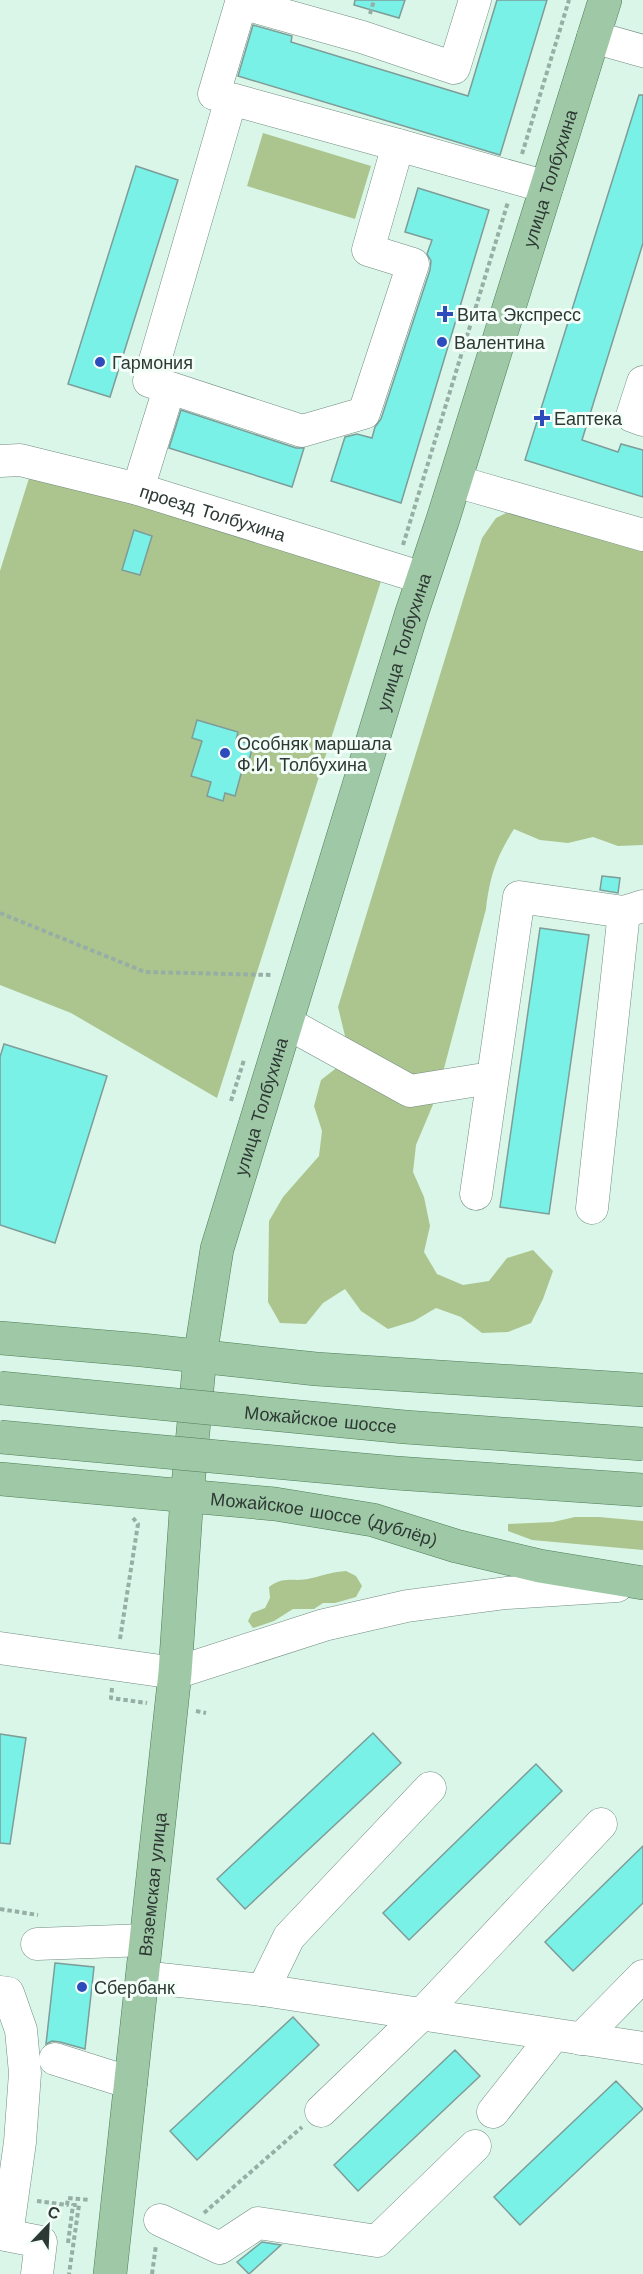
<svg xmlns="http://www.w3.org/2000/svg" width="643" height="2274" viewBox="0 0 643 2274" font-family="'Work Sans',sans-serif">
<style>
.green{fill:#acc58e}
.building{fill:#7af1e7;stroke:#7e9c98;stroke-width:1.5}
.lines{fill:none;stroke-linecap:round;stroke-linejoin:round}
.minor-casing{stroke:#728c81;stroke-width:33}
.major-casing{stroke:#4e7e57;stroke-width:34}
.path{stroke:#97aea4;stroke-width:4;stroke-dasharray:4.5 3;stroke-linecap:butt}
.minor{stroke:#fff;stroke-width:32}
.major{stroke:#9fc8a6;stroke-width:33}
.major-bridge-casing{stroke:#4e7e57;stroke-width:34;stroke-linecap:butt}
.major-bridge{stroke:#9fc8a6;stroke-width:33}
.poi-dot{fill:#2e4bbb;stroke:#f3fef9;stroke-width:2}
.labels{text-anchor:middle;dominant-baseline:central;stroke-width:6;stroke-linejoin:round;paint-order:stroke}
.street-label{font-size:18px;fill:#2d3934;stroke:#f3fef9}
.poi-label{font-size:18px;fill:#2d3934;stroke:#f3fef9;text-anchor:start}
</style>
<rect width="100%" height="100%" fill="#d9f6e9"/>
<path class="green" d="M263,133L371,166L355,219L247,186Z
M30,475L57,476L382,578L217,1098L71,1013L0,985V571Z
M512,510L643,550V845L618,846L593,837L568,843L540,840L514,829C496,858 490,876 486,909L437,1095L416,1145L413,1172L424,1197L430,1226L424,1252L437,1274L463,1285L489,1281L507,1258L533,1250L553,1271L543,1299L531,1323L508,1332L482,1333L461,1317L436,1308L414,1321L388,1329L361,1311L345,1289L323,1303L306,1324L280,1323L268,1302L269,1221L283,1197L319,1156L322,1131L314,1106L321,1080L344,1062L345,1036L338,1007L482,538L496,518Z
M575,1517H599L643,1521V1550L532,1540L508,1531V1524L553,1522Z
M346,1571L356,1576L362,1586L356,1597L335,1603H323L314,1609H293L274,1621L253,1628L248,1621L252,1613L265,1608L270,1598L269,1587C285,1575 295,1583 312,1578C324,1575 333,1572 346,1571Z"/>
<path class="building" d="M355,0H405L399,18L354,5Z
M497,0H547L500,155L238,76L253,25L292,36L291,42L468,96Z
M639,95H643V243L582,440L618,452L621,444L643,450V497L525,460Z
M136,166L178,180L110,397L68,384Z
M418,188L489,210L401,503L331,481L345,437L357,434L372,438L375,427L381,419L430,270L431,261L427,254L432,240L405,232Z
M181,410L296,448H304L292,487L169,448Z
M134,530L152,536L140,575L122,570Z
M197,720L238,732L236,740L253,745L248,764L244,763L235,796L225,793L223,801L207,796L211,782L191,776L202,741L192,738Z
M602,876L620,878L618,893L600,890Z
M540,928L589,935L549,1214L500,1207Z
M4,1044L107,1076L55,1243L0,1225V1057Z
M373,1733L401,1763L245,1909L217,1879Z
M0,1734L26,1738L10,1844L0,1843Z
M536,1764L562,1791L409,1940L383,1913Z
M643,1846V1903L573,1971L545,1942Z
M55,1963L94,1967L85,2049L60,2042L52,2041L46,2044Z
M293,2017L319,2045L197,2160L170,2131Z
M455,2050L480,2076L358,2191L334,2165Z
M616,2081L643,2109L520,2225L494,2197Z
M262,2242L281,2245L249,2274L237,2262Z"/>
<g class="lines">
<defs>
<g id="minor">
<path d="M593,37L643,51"/>
<path d="M231,99L398,145L368,250L413,264L364,413L302,431L149,381L231,99L214,94L241,3L362,37L454,68L475,0"/>
<path d="M398,145L547,187"/>
<path d="M643,382L632,416L643,420"/>
<path id="s1" d="M0,461L20,460L138,489L423,578"/>
<path d="M455,481L643,535"/>
<path d="M138,489L169,389"/>
<path d="M287,1023L410,1091L478,1080"/>
<path d="M476,1194L519,897L624,912"/>
<path d="M592,1208L624,912L643,906"/>
<path d="M0,1648L175,1673L324,1625L407,1606L506,1593L617,1586"/>
<path d="M37,1944L146,1940"/>
<path d="M142,1977L263,1990L643,2048"/>
<path d="M263,1990L289,1937L430,1788"/>
<path d="M0,1992L8,1993L21,2030L25,2073L20,2142L7,2235"/>
<path d="M581,2039L643,1976"/>
<path d="M55,2059L131,2083"/>
<path d="M321,2111L421,2015L601,1824"/>
<path d="M493,2112L554,2035"/>
<path d="M160,2220L220,2248L258,2223L377,2241L475,2146"/>
<path d="M0,2234L41,2242L37,2274"/>
</g>
<g id="major">
<path d="M0,1338L142,1350L316,1369L643,1390"/>
<path id="s2" d="M0,1479L275,1504L373,1520L456,1546L540,1566L643,1583"/>
<path id="s3" d="M110,2274L175,1673L187,1496L200,1357L217,1249L411,615L443,519L605,0"/>
</g>
</defs>
<use href="#minor" class="minor-casing"/>
<use href="#major" class="major-casing"/>
<path class="path" d="M370,14L374,0
M522,154L569,0
M403,545L508,202
M0,913L145,972L272,975
M231,1101L244,1060
M120,1639L138,1524L133,1518
M112,1688L111,1698L147,1703
M196,1711L206,1713
M0,1909L38,1915
M37,2201L67,2205L68,2198L90,2200
M204,2213L302,2127
M68,2243L73,2205H79L69,2274
M152,2274L156,2245"/>
<use href="#minor" class="minor"/>
<use href="#major" class="major"/>
<defs>
<g id="major-bridge">
<path id="s4" d="M0,1388L405,1427L643,1444"/>
<path d="M0,1437L396,1473L643,1490"/>
</g>
</defs>
<use href="#major-bridge" class="major-bridge-casing"/>
<use href="#major-bridge" class="major-bridge"/>
</g>
<g class="poi-dot">
<path d="M442 305h6v6h6v6h-6v6h-6v-6h-6v-6h6z"/>
<circle cx="442" cy="342" r="6"/>
<circle cx="100" cy="362" r="6"/>
<path d="M539 409h6v6h6v6h-6v6h-6v-6h-6v-6h6z"/>
<circle cx="225" cy="753" r="6"/>
<circle cx="82" cy="1987" r="6"/>
</g>
<g class="labels">
<g class="street-label">
<text stroke="none"><textPath href="#s3" startOffset="2152">улица Толбухина</textPath></text>
<text stroke="none"><textPath href="#s1" startOffset="220">проезд Толбухина</textPath></text>
<text stroke="none"><textPath href="#s3" startOffset="1666">улица Толбухина</textPath></text>
<text stroke="none"><textPath href="#s3" startOffset="1180">улица Толбухина</textPath></text>
<text stroke="none"><textPath href="#s4" startOffset="322">Можайское шоссе</textPath></text>
<text stroke="none"><textPath href="#s2" startOffset="327">Можайское шоссе (дублёр)</textPath></text>
<text stroke="none"><textPath href="#s3" startOffset="392">Вяземская улица</textPath></text>
</g>
<g class="poi-label">
<text x="457" y="314">Вита Экспресс</text>
<text x="454" y="342">Валентина</text>
<text x="112" y="362">Гармония</text>
<text x="554" y="418">Еаптека</text>
<text x="237" y="743">Особняк маршала<tspan x="237" dy="21">Ф.И. Толбухина</tspan></text>
<text x="94" y="1987">Сбербанк</text>
</g>
</g>
<g transform="translate(48 2226) rotate(23)" stroke="#f3fef9" stroke-width="4.5" paint-order="stroke">
<path d="M0-4.5L10 22L0 15L-10 22Z" fill="#2d3934"/>
<text y="-9" font-size="16" font-weight="bold" text-anchor="middle" fill="#2d3934">С</text>
</g>
</svg>
